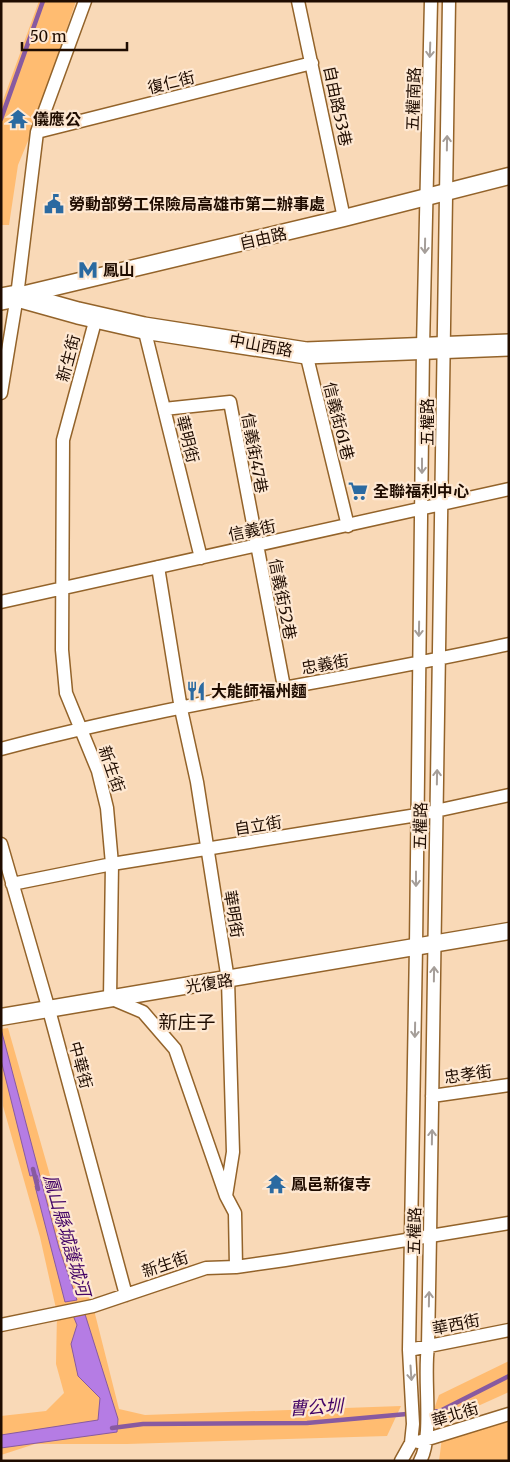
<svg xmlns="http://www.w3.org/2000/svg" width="510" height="1462" viewBox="0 0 510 1462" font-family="Merriweather,'Noto Sans TC',serif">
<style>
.green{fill:#ffbc71}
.water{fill:#b57ce4;stroke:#885aa0}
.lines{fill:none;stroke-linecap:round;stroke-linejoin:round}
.stream{stroke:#885aa0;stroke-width:4.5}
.minor-casing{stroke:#93632a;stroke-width:15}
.tertiary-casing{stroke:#93632a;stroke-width:19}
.primary-casing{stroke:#93632a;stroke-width:24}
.minor{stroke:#fff;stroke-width:12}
.tertiary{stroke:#fff;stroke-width:16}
.primary{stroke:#fff;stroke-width:21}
.oneway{stroke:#a59e99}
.labels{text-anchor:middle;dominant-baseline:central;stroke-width:4.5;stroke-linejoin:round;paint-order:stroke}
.street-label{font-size:16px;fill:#1f0c00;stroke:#fee8d2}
.poi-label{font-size:16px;font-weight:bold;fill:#1f0c00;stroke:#fee8d2;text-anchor:start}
.water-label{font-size:18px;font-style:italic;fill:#440567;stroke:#fee8d2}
.quarter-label{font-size:19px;fill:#1f0c00;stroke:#fee8d2}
</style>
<rect width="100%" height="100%" fill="#f9d9b7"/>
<path class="green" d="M39,1H76L35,124L18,165L9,225H1V106Z
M8,1028L79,1277L93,1306L119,1409L145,1415L401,1406L387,1436L127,1444H35L1,1455V1416L46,1411L64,1393L56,1364L57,1313L40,1237L3,1106L1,1029Z
M509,1361V1392L427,1429L439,1395Z
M509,1407V1461H439L442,1438Z"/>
<path class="water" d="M1,1029L59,1248L77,1300L65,1302L35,1186L39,1182L37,1175L30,1176L1,1060Z
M84,1311L118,1419L117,1432L1,1448V1435L98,1420L100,1398L78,1376L71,1344L77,1325L72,1313Z"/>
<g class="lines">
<path class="stream" d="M1,119L43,1
M33,1169L38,1189
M112,1428L143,1424L307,1423L440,1411L509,1376"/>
<defs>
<path id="minor" d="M298,1L344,218
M37,132L312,63
M96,318L63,440L62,650L66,693L98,771L107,808L112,864L110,998L143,1012L175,1049L226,1196
M144,328L201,558
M306,353L348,526
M1,393L17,296L37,132L85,1
M164,409L230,402L284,687
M158,567L181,709L197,782L228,980L233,1152L226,1196L235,1213L236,1267
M1,602L509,489
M1,749C168,704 340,681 509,644
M1,844L49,1010L126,1295
M12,884L112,864L417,815L509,795
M432,1096L509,1085
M1,1325L93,1306L206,1268L236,1267L285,1260L509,1223
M409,1350L509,1330
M418,1442L509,1414
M401,1461L411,1443L413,1424L409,1350L416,946L423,347L431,1
M420,1461C434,1437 423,1377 428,1347L430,1235L449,1"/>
<path id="tertiary" d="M17,296L344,218L509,176
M1,1017L509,931"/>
<path id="primary" d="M1,299L17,296L78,313L144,328L306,353L509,345"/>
</defs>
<use href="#minor" class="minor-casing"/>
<use href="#tertiary" class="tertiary-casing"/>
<use href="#primary" class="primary-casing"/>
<use href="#minor" class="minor"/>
<use href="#tertiary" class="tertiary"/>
<use href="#primary" class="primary"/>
</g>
<defs><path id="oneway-shaft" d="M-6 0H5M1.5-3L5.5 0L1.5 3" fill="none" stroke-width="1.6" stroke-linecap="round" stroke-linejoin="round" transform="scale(1.25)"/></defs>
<g class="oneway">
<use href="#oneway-shaft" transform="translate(430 50) rotate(92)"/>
<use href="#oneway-shaft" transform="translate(447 143) rotate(-89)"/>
<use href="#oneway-shaft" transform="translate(425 246) rotate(91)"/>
<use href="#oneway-shaft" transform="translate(422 466) rotate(90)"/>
<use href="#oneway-shaft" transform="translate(419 629) rotate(91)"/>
<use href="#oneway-shaft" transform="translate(437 777) rotate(-89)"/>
<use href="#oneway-shaft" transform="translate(416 879) rotate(90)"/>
<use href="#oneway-shaft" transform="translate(434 974) rotate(-89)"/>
<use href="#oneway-shaft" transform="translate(415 1030) rotate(91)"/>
<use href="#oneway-shaft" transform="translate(432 1137) rotate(-89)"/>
<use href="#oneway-shaft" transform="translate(429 1299) rotate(-89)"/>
<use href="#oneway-shaft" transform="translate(411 1373) rotate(86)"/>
</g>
<defs>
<symbol id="temple-bare" viewBox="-9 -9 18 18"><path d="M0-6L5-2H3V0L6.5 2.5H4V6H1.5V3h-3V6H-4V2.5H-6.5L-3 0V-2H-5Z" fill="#2b6aa1" stroke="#fee8d2" stroke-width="2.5" paint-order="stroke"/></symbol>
<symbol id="civic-bare" viewBox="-9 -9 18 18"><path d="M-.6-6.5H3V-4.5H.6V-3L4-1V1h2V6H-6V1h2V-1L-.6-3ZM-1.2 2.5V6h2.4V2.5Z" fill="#2b6aa1" stroke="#fee8d2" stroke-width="2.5" paint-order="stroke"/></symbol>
<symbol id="metro-bare" viewBox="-9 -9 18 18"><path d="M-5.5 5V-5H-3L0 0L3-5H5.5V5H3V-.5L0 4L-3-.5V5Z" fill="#2b6aa1" stroke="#fee8d2" stroke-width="2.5" paint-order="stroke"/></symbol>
<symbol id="supermarket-bare" viewBox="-9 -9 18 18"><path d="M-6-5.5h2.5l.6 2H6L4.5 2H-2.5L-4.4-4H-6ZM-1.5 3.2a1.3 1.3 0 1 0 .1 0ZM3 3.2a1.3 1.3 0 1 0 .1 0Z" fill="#2b6aa1" stroke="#fee8d2" stroke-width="2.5" paint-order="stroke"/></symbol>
<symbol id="restaurant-bare" viewBox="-9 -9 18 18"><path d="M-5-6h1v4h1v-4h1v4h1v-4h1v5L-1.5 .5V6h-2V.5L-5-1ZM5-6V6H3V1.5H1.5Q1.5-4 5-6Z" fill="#2b6aa1" stroke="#fee8d2" stroke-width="2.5" paint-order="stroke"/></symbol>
</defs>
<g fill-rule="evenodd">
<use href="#temple-bare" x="4" y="105" width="28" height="28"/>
<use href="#civic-bare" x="40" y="190" width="28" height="28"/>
<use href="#metro-bare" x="74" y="256" width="28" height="28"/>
<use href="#supermarket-bare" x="344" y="477" width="28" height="28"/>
<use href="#restaurant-bare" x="182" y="677" width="28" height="28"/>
<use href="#temple-bare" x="262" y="1170" width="28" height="28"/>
</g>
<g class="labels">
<g class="street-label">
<text transform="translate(171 82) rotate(-14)">復仁街</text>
<text transform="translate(413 99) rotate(-88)">五權南路</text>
<text transform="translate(338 106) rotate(78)">自由路53巷</text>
<text transform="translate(263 238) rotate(-13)">自由路</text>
<text transform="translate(261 345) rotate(10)">中山西路</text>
<text transform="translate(68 358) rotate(-75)">新生街</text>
<text transform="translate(339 421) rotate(76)">信義街61巷</text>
<text transform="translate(427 422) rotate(-90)">五權路</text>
<text transform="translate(188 439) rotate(76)">華明街</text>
<text transform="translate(255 453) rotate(80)">信義街47巷</text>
<text transform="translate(252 530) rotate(-12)">信義街</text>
<text transform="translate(283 599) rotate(79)">信義街52巷</text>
<text transform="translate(325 664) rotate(-10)">忠義街</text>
<text transform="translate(112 769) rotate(71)">新生街</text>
<text transform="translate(258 825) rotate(-9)">自立街</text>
<text transform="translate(420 826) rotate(-89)">五權路</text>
<text transform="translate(234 914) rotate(81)">華明街</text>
<text transform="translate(209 983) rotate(-9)">光復路</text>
<text transform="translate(81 1065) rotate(75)">中華街</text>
<text transform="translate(468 1074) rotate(-8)">忠孝街</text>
<text transform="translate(414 1231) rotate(-89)">五權路</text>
<text transform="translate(165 1264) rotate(-19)">新生街</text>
<text transform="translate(456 1324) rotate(-11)">華西街</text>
<text transform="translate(455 1414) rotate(-17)">華北街</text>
</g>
<g class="poi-label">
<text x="33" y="119">儀應公</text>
<text x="69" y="204">勞動部勞工保險局高雄市第二辦事處</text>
<text x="103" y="270">鳳山</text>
<text x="373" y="491">全聯福利中心</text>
<text x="211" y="691">大能師福州麵</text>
<text x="291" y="1184">鳳邑新復寺</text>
</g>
<g class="water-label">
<text transform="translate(67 1235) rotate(74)">鳳山縣城護城河</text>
<text transform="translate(316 1407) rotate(-3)">曹公圳</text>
</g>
<g class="quarter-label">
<text x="187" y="1022">新庄子</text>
</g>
</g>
<rect width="510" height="1462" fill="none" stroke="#1f0c00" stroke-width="5"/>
<path d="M22 42v8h105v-8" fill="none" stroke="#1f0c00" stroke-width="2.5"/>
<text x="30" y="42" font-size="15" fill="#1f0c00" stroke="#fee8d2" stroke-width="4" paint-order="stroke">50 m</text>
</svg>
